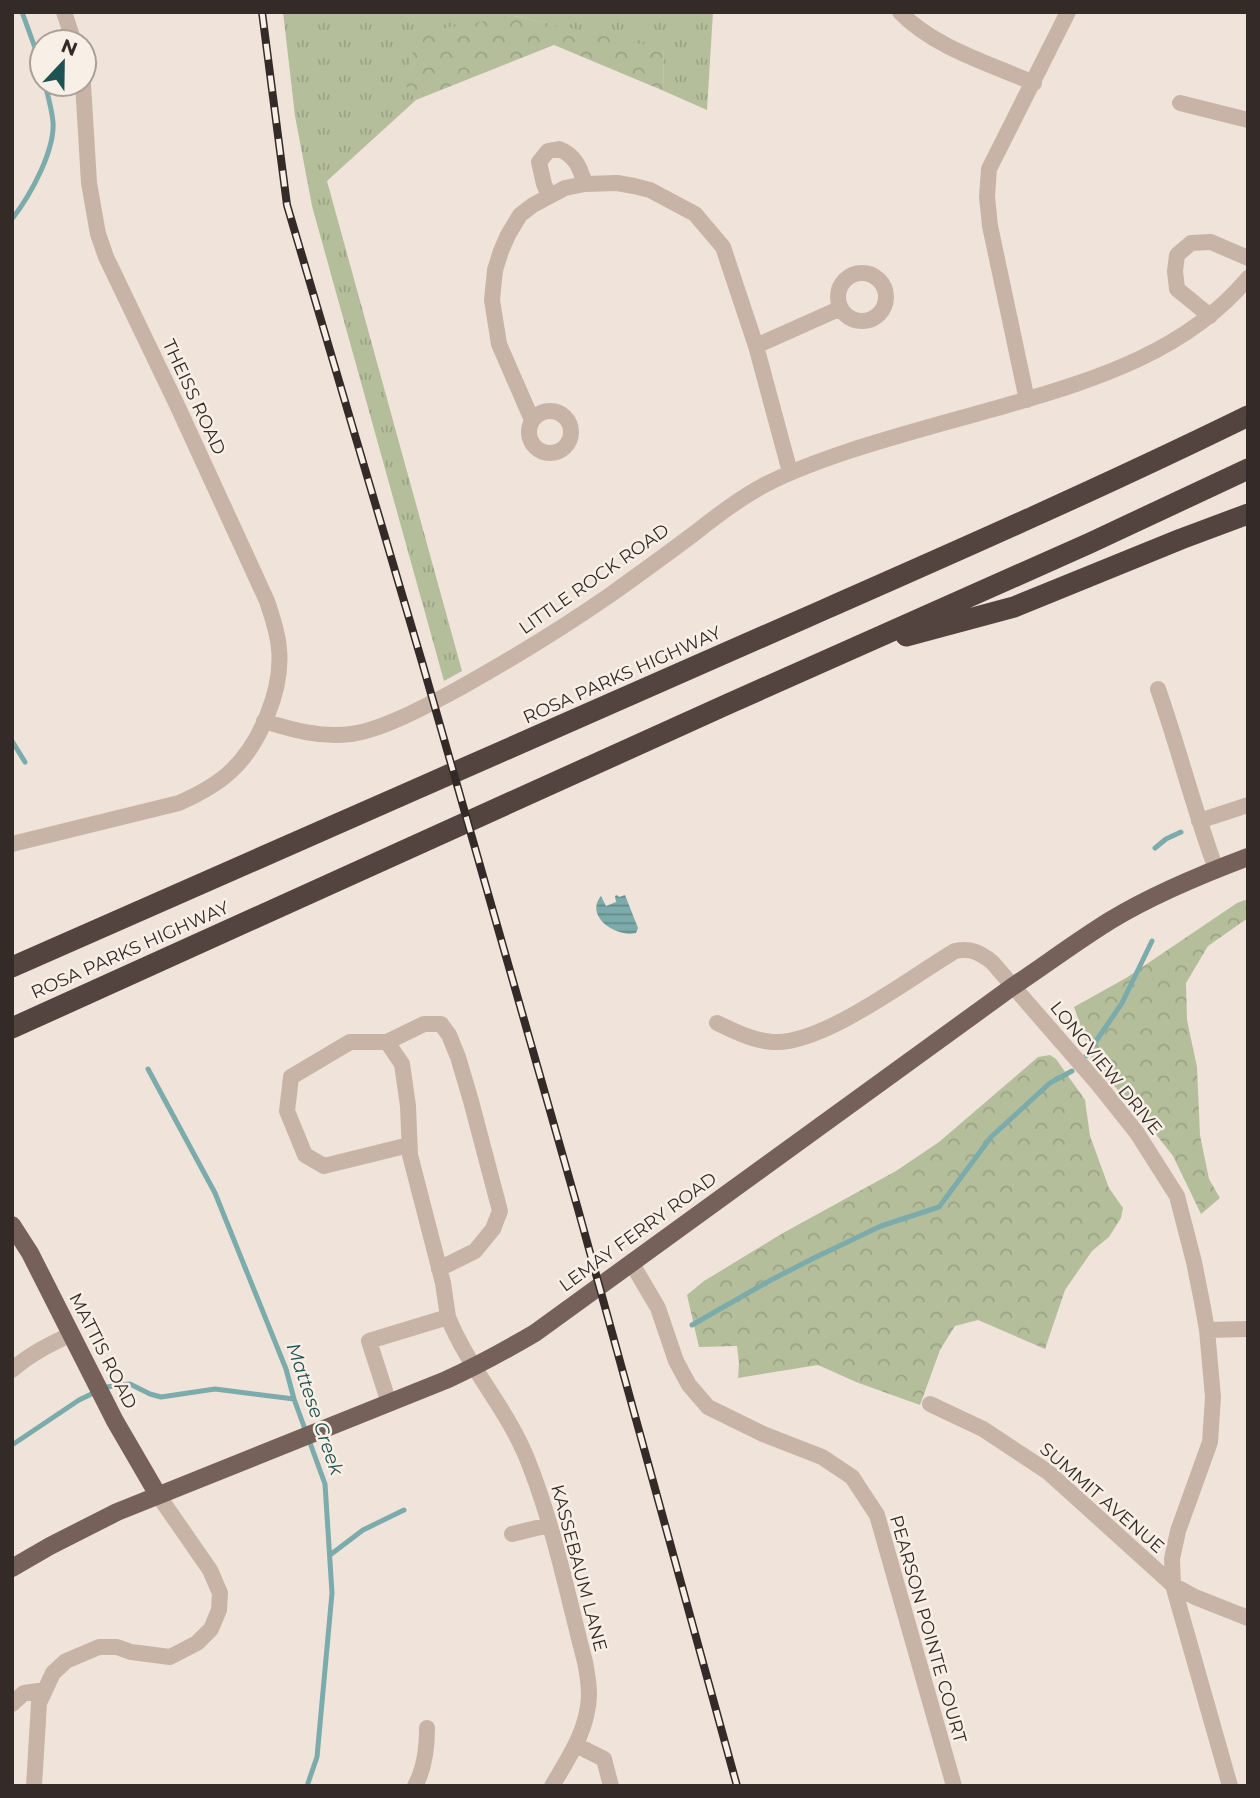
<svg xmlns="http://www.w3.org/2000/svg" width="1260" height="1798" viewBox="0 0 1260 1798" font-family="Montserrat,sans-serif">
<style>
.grass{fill:url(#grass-tufts)}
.forest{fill:url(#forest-crowns)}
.water{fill:url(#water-rules)}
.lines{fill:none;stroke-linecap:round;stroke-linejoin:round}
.stream{stroke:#7babab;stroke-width:5}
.minor{stroke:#c7b4a7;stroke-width:16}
.major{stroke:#756159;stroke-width:18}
.highway{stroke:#54443f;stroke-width:21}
.rail-casing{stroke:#342a27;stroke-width:8}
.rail{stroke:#f8efe6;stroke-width:5;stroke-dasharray:16;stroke-linecap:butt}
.labels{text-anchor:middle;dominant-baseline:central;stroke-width:5;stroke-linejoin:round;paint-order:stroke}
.street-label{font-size:18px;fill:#342a27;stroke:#f8efe6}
.water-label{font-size:19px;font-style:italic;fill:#1f5253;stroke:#f8efe6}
</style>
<defs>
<pattern id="grass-tufts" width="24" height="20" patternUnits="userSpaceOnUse" patternTransform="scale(1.75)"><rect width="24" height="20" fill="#b4be9b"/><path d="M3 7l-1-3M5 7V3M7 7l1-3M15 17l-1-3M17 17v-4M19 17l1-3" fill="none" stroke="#9ba386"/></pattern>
<pattern id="forest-crowns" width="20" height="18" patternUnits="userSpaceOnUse" patternTransform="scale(1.75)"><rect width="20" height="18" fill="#b4be9b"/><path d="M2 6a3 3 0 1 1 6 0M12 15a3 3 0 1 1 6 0" fill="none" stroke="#9ba386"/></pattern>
<pattern id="water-rules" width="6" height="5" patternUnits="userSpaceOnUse" patternTransform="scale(1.75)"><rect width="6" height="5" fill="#7babab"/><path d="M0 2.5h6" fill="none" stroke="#668b8b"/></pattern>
</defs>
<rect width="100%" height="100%" fill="#f0e4da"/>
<path class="grass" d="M283,12H713L707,110L664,91L663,50L515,16L406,83L416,100L327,181L462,671L444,681L312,206L295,116Z"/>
<path class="forest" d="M515,16L663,49L664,91L554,45L416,100L405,84L417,33Z
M1248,899V918L1208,946L1186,983L1187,1020L1197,1067L1200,1135L1209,1179L1220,1198L1201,1214L1173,1156L1140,1114L1094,1064L1074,1007L1126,978L1237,903Z
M1050,1055L1056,1059L1085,1100L1090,1136L1109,1188L1123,1208L1121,1218L1109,1237L1092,1251L1065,1290L1045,1349L978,1320L955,1326L940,1350L920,1405L856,1382L818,1365L738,1378L739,1363L737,1346L699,1347L687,1295L704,1281L783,1233L896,1171L939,1142L1038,1057Z"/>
<path class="water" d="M617,895L619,897L625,895L638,928L636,933C616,938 584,916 601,896L606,906L616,902L615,896Z"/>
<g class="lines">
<path class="stream" d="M22,12L42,67
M12,219C30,196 55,151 53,122C52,110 48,96 45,84
M12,741L25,762
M1155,848L1166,839L1181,832
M1086,1056L1122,1003L1152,941
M148,1069L215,1193L286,1369L294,1399L325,1484L332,1593L317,1757L307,1786
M692,1325L771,1280L814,1258L881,1226L939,1207L991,1137L1050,1083L1072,1071
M12,1445L79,1400L106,1387L130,1384L150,1394L161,1397L215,1389L294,1399
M330,1555L363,1530L404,1510"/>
<path class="minor" d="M64,12L74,42
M900,12C933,47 990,64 1034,83
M1180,103L1248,120
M549,196L544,184L539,162L548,151L559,149C576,156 580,168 585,184
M838 297a24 24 0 1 1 48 0a24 24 0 1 1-48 0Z
M1210,316L1177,289L1175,271L1177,255L1191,243L1211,242L1248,258
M756,346L841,308
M1027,400L990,226L987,197L989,169L1068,12
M529 432a21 21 0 1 1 42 0a21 21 0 1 1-42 0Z
M532,420L499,344L492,300L495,270L501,251L508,235L520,215L533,205L565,188L585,184L617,183L634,186L650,190L695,214L723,247L756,346L790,472
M1158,689C1179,749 1194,810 1216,869
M264,721C292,730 322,738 351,734C383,730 430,704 458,689C510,660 561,629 610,595C638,575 667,554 695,533C715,517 736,501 759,488C786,473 816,462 846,452C900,434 956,420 1011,404C1098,379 1188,350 1248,278
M1199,821L1248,805
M12,844L179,803C197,795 215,786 230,772C260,745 283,689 279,649C278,632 272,617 267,601L177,405L106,257L98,234L89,183L83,84
M717,1023C735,1031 753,1041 773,1042C823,1045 911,977 955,951C971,948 979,952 992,962L1098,1084L1137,1133L1177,1196L1194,1262L1202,1302L1207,1330L1213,1397L1210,1442L1178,1531L1172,1559L1173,1585L1230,1786
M387,1042L424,1024H441L449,1035L458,1057L471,1101L500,1211L493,1229L475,1251L439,1269
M409,1145L324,1166L305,1155L287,1111L291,1077L350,1042H387L402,1064L408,1106L410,1155L443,1283L448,1317
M631,1262L658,1308L676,1361L689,1385L708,1407L763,1434L822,1457L852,1477L877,1515L954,1786
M1207,1330L1248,1329
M12,1370C30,1354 50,1344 72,1334
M389,1403L369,1341L448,1317C468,1367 505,1406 526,1456C553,1522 567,1593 585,1662C587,1672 589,1684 589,1695C588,1730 569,1757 552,1786
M930,1404L983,1429L1048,1472L1173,1585L1195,1597L1248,1618
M512,1534L549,1525
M12,1704L24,1693L45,1690
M576,1745L604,1759L611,1786
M34,1786L39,1703L53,1673L66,1661L99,1647H117L131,1652L170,1657L197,1643L211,1629L219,1610L220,1593L210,1570L158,1495
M415,1786C425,1768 427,1748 427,1728"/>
<path class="major" d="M12,1225L30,1253L115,1421L158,1495
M12,1568L50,1546L117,1512L446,1380C477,1366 506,1350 535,1333L1012,987C1045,965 1077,941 1111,920C1154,894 1200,875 1248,857"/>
<path class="highway" d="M906,636L1014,607L1181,539L1248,514
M12,967C281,847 552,731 821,611C964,548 1107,485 1248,416
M12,1028L728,704L1090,543L1248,469"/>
<defs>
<path id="rail" d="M262,12L287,205L422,662L578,1209L737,1786"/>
</defs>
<use href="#rail" class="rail-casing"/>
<use href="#rail" class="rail"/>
</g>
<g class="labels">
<g class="street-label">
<text transform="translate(194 397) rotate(65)">THEISS ROAD</text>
<text transform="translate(594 579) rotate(-35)">LITTLE ROCK ROAD</text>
<text transform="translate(622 675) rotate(-24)">ROSA PARKS HIGHWAY</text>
<text transform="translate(130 950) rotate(-24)">ROSA PARKS HIGHWAY</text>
<text transform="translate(1106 1068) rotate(51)">LONGVIEW DRIVE</text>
<text transform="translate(638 1232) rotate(-36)">LEMAY FERRY ROAD</text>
<text transform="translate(103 1351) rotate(63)">MATTIS ROAD</text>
<text transform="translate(1102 1498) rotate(41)">SUMMIT AVENUE</text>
<text transform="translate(579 1568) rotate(75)">KASSEBAUM LANE</text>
<text transform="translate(928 1629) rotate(74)">PEARSON POINTE COURT</text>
</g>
<g class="water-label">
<text transform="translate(315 1409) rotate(71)">Mattese Creek</text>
</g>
</g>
<rect width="1260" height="1798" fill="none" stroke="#342a27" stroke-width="28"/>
<g transform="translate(63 63) rotate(22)"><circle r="33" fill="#f8efe6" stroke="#aaa09a" stroke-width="2"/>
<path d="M0-5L12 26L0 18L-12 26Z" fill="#1f5253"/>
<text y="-10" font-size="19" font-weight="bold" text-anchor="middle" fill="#342a27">N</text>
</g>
</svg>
